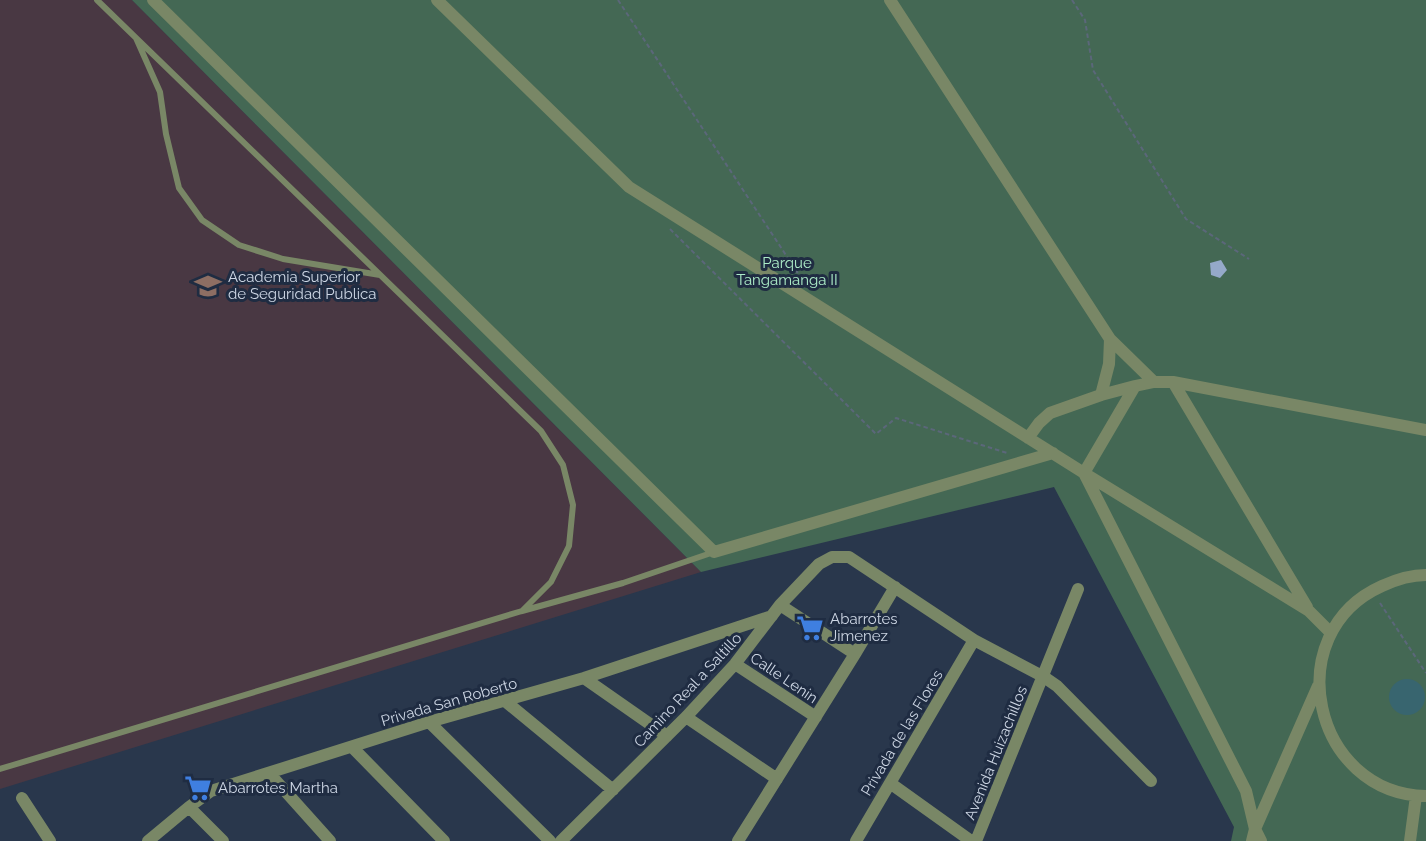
<svg xmlns="http://www.w3.org/2000/svg" width="1426" height="841" viewBox="0 0 1426 841" font-family="Raleway,sans-serif">
<style>
.education{fill:#493843}
.forest{fill:#446854}
.water{fill:#38656f}
.building{fill:#95a9c9}
.lines{fill:none;stroke-linecap:round;stroke-linejoin:round}
.path{stroke:#5b677a;stroke-width:2;stroke-dasharray:4.5 3;stroke-linecap:butt}
.lane{stroke:#798766;stroke-width:6}
.street{stroke:#798766;stroke-width:12}
.labels{text-anchor:middle;dominant-baseline:central;stroke-width:6;stroke-linejoin:round;paint-order:stroke}
.park-label{font-size:15px;fill:#adedc8;stroke:#1f2c42}
.poi-label{font-size:15px;fill:#cdd6e4;stroke:#1f2c42;text-anchor:start}
.street-label{font-size:15px;fill:#cdd6e4;stroke:#1f2c42}
</style>
<rect width="100%" height="100%" fill="#29374c"/>
<path class="education" d="M0,0H132L701,572L0,789Z"/>
<path class="forest" d="M132,0H1426V841H1231L1234,827L1054,487L701,572Z"/>
<path class="water" d="M1389 697a18 18 0 1 1 36 0a18 18 0 1 1-36 0Z"/>
<path class="building" d="M1221,260L1227,270L1220,278L1211,275L1210,263Z"/>
<g class="lines">
<path class="path" d="M618,0L803,281
M1072,0L1085,20L1093,70L1186,219L1249,259
M670,229L876,434L896,418L1007,453
M1380,603L1426,673"/>
<path class="lane" d="M97,0L541,431L563,465L573,505L569,546L551,582L522,611
M136,38L160,92L166,134L179,188L202,220L239,245L283,259L380,275
M0,769L522,611L623,583L714,552"/>
<path class="street" d="M153,0L714,552L1053,453
M437,0L629,187L1084,473L1246,791L1255,829L1252,841
M890,0L1110,339L1154,382
M1173,382L1307,607
M1135,386L1084,473L1309,611L1331,633
M1101,395L1109,364L1110,339
M1028,438L1039,423L1050,413L1101,395L1135,386L1154,382H1173L1426,430
M1426,575C1411,575 1395,580 1382,586C1277,633 1313,794 1426,796
M780,605L855,654
M735,664L816,717
M584,678L667,736
M505,701L613,790
M686,717L777,779
M429,722L550,841
M352,747L444,841
M269,773L330,841
M890,783L971,841
M22,798L50,841
M189,807L223,841
M148,841L189,807L211,791L429,722L584,678L772,616
M561,841L686,717L735,664L780,605L819,564L832,557H849L974,640L1044,677L1057,686L1151,781
M738,841L855,654L895,587
M856,841L974,640
M976,841L1078,589
M1261,841L1255,829L1318,686
M1410,841L1416,796"/>
</g>
<defs>
<symbol id="university-bare" viewBox="-9 -9 18 18"><path d="M0-5L7-2L0 1L-7-2ZM-4 1L0 2.5L4 1V4Q0 6-4 4Z" fill="#8d6e63" stroke="#1f2c42" stroke-width="2.5" paint-order="stroke"/></symbol>
<symbol id="supermarket-bare" viewBox="-9 -9 18 18"><path d="M-6-5.5h2.5l.6 2H6L4.5 2H-2.5L-4.4-4H-6ZM-1.5 3.2a1.3 1.3 0 1 0 .1 0ZM3 3.2a1.3 1.3 0 1 0 .1 0Z" fill="#3f7fe0" stroke="#1f2c42" stroke-width="2.5" paint-order="stroke"/></symbol>
</defs>
<g fill-rule="evenodd">
<use href="#university-bare" x="189" y="267" width="38" height="38"/>
<use href="#supermarket-bare" x="791" y="609" width="38" height="38"/>
<use href="#supermarket-bare" x="179" y="769" width="38" height="38"/>
</g>
<g class="labels">
<g class="park-label">
<text x="787" y="263">Parque<tspan x="787" dy="17">Tangamanga II</tspan></text>
</g>
<g class="poi-label">
<text x="228" y="277">Academia Superior<tspan x="228" dy="17">de Seguridad Publica</tspan></text>
<text x="830" y="619">Abarrotes<tspan x="830" dy="17">Jimenez</tspan></text>
<text x="218" y="788">Abarrotes Martha</text>
</g>
<g class="street-label">
<text transform="translate(784 678) rotate(34)">Calle Lenin</text>
<text transform="translate(688 690) rotate(-47)">Camino Real a Saltillo</text>
<text transform="translate(449 702) rotate(-16)">Privada San Roberto</text>
<text transform="translate(902 733) rotate(-59)">Privada de las Flores</text>
<text transform="translate(996 753) rotate(-68)">Avenida Huizachillos</text>
</g>
</g>
</svg>
